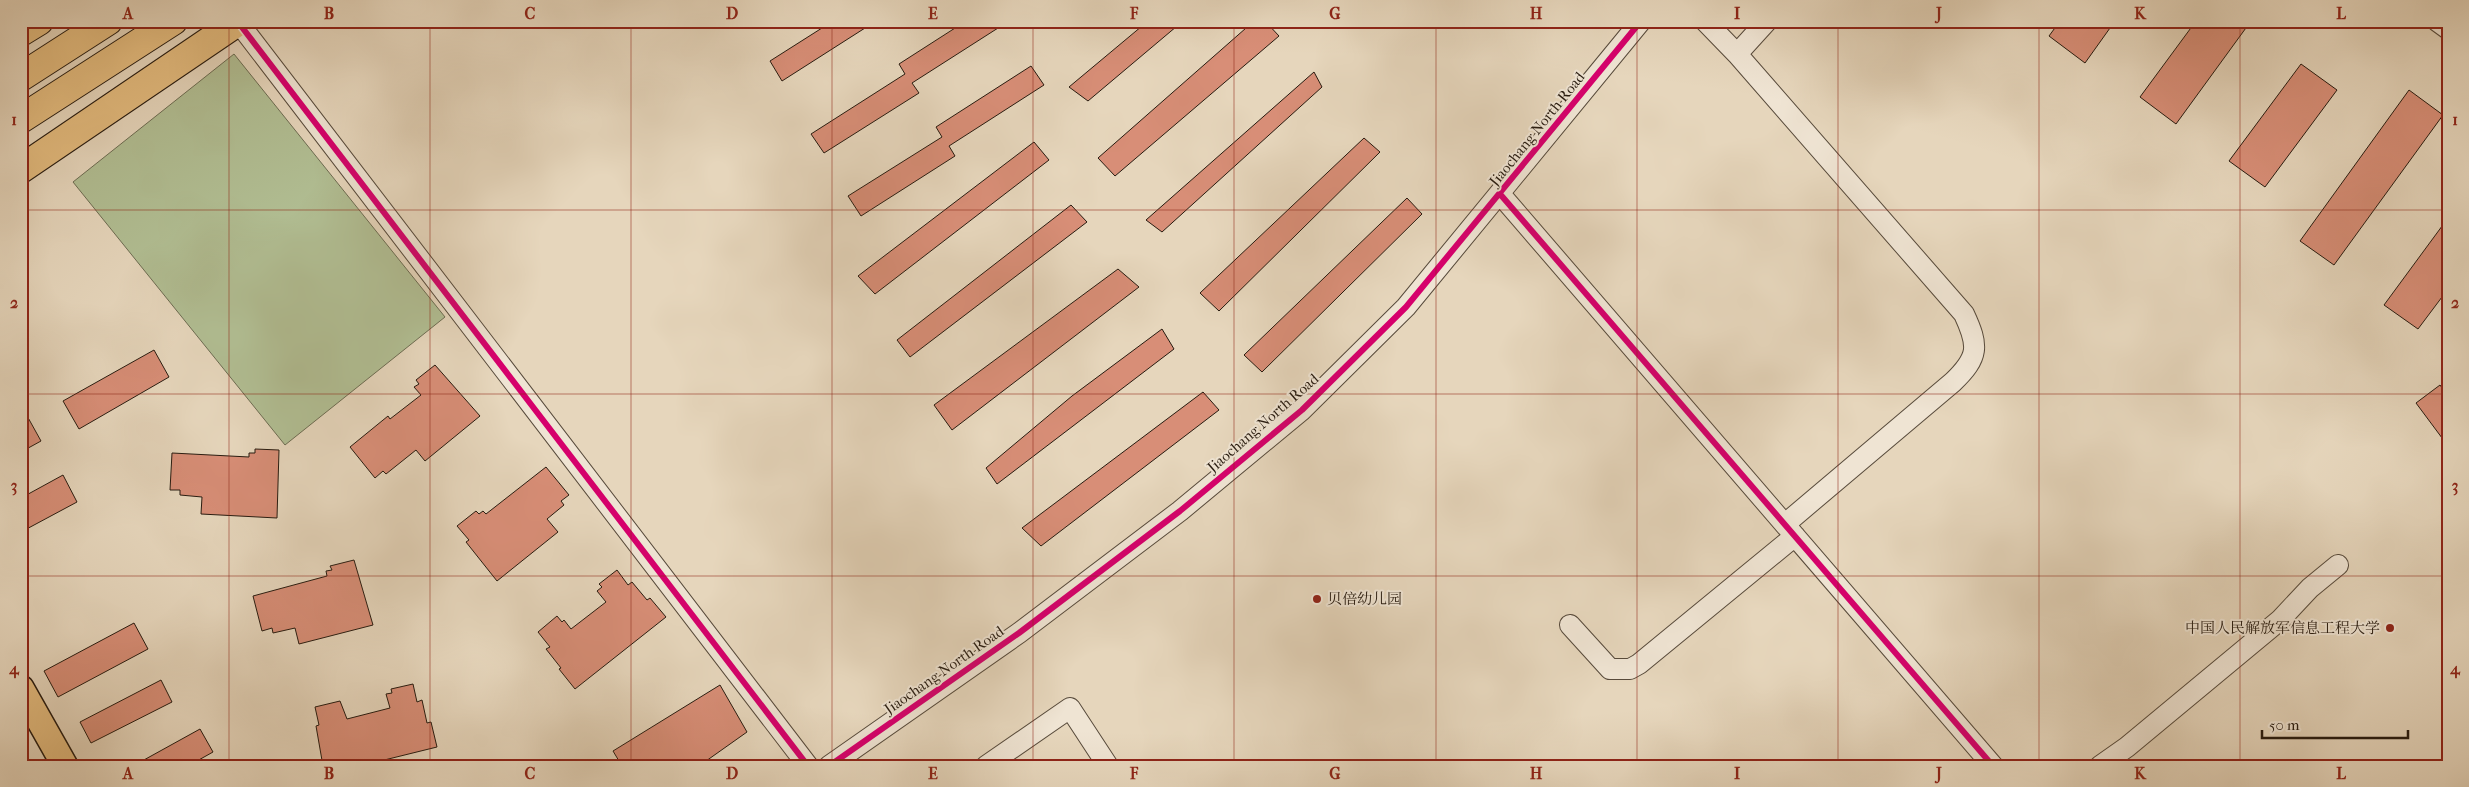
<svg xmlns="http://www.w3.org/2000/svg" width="2469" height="787" viewBox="0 0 2469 787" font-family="'IM FELL French Canon','Noto Serif SC',serif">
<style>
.green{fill:#b1be93;stroke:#6c6c52}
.building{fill:#d88e77;stroke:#271b10}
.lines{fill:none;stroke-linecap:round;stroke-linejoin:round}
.minor-casing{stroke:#574a3b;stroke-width:22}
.major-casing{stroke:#271b10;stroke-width:28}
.highway-casing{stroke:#271b10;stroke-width:30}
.minor{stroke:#efe4d3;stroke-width:20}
.major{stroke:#e3bb7e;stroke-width:25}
.highway{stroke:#e3bb7e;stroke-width:28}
.cycleway-casing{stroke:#efe4d3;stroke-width:9}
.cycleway{stroke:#d6006c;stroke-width:6}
.grid{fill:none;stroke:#8f2418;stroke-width:1;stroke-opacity:0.55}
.poi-dot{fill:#8f2418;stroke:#efe4d3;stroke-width:2}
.labels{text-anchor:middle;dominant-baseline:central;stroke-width:4;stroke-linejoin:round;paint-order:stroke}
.street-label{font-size:15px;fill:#271b10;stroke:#efe4d3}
.poi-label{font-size:15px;fill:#271b10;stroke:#efe4d3;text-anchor:start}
.neatline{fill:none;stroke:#8f2418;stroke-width:2}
.grid-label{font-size:16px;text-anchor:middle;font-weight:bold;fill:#8f2418}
</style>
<rect width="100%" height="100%" fill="#e6d6bc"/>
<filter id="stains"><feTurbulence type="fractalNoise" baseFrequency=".004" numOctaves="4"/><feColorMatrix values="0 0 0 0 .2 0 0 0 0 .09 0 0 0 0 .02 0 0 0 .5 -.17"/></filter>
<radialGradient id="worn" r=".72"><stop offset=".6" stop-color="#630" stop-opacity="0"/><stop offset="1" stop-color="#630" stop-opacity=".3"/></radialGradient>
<path class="green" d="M234,54L445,317L285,445L73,182Z"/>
<path class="building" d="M833,21H876L782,81L770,61Z
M966,21H1009L912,83L919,93L824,153L811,134L905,74L899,64Z
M1148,21H1183L1088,101L1069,87Z
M1254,21H1265L1279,36L1115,176L1098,158Z
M2060,21H2115L2085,63L2049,36Z
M2196,21H2251L2176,124L2140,97Z
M2301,64L2337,90L2265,187L2229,161Z
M1031,66L1044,85L949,146L955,156L861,216L848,196L942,137L936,127Z
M1314,72L1322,87L1162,232L1146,220Z
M2409,90L2443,115L2334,265L2300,241Z
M1364,138L1380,152L1219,311L1200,293Z
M1034,142L1049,160L875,294L858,276Z
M1407,198L1422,214L1262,372L1244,355Z
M1071,205L1087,222L910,357L897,340Z
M2448,218V289L2418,329L2384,305Z
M1118,269L1139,287L952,430L934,405Z
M1162,329L1174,349L997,484L986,468L1072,396Z
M154,350L169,377L79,429L63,401Z
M435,365L480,416L425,461L416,450L386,474L383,471L375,478L350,447L388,416L390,419L421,395L414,387L419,384L416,380Z
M2440,385L2448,396V446L2416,403Z
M1203,392L1219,410L1041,546L1022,528Z
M21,405L41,441L21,452Z
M255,449L279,450L277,518L201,514L202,497L180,495V490H170L172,453L249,457V453H255Z
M546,467L569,495L561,501L564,505L547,519L558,532L497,581L466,542L469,540L457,526L476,511L479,514L483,511L486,514Z
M63,475L77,502L21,532V498Z
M354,560L373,625L299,644L295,628L273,633L272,628L262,631L253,596L327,576L326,571L332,570L330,566Z
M617,570L628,585L632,582L647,600L650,598L666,617L575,689L559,669L561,668L546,649L550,647L538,632L557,616L562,622L564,620L571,629L606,602L597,591L602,587L599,584Z
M134,623L148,649L58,697L44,671Z
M161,680L172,702L91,743L80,722Z
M413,684L417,702L422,700L427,723L431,722L437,747L360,766H323L316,726L319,725L315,707L340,701L347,719L390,708L386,694L392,693L391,689Z
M720,685L747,732L699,766H622L613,751Z
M200,729L213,752L188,766H133Z"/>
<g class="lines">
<defs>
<path id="minor" d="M1705,21L1737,54L1964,314C1979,346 1979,357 1953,382L1785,524
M2437,21L2448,29
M238,22L808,766
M1737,54L1767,21
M1500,194L1993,766
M1570,625L1610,669H1630L1639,664L1795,536
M829,766L1019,633L1180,511L1302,410L1406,307L1641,21
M986,766L1070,708L1108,766
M2100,766L2127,747L2280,620L2310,588L2338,565"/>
<path id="major" d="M21,688L65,766"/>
<path id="highway" d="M21,32L39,21
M21,77L108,21
M21,119L173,21
M21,169L239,21"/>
</defs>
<use href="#minor" class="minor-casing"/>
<use href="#major" class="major-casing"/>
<use href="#highway" class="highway-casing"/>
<use href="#minor" class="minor"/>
<use href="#major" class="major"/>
<use href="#highway" class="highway"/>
<defs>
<path id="cycleway" d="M238,22L808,766
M1500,194L1993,766
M829,766L1019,633L1180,511L1302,410L1406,307L1641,21"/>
</defs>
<use href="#cycleway" class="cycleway-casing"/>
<use href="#cycleway" class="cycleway"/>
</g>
<path class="grid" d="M229,21V766M430,21V766M631,21V766M832,21V766M1033,21V766M1234,21V766M1436,21V766M1637,21V766M1838,21V766M2039,21V766M2240,21V766M21,210H2448M21,394H2448M21,576H2448"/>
<g class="poi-dot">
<circle cx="1317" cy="599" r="5"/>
<circle cx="2390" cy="628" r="5"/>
</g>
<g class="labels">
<g class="street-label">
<text transform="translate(1537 129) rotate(-51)">Jiaochang North Road</text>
<text transform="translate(1263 423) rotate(-41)">Jiaochang North Road</text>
<text transform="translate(944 670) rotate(-35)">Jiaochang North Road</text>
</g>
<g class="poi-label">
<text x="1327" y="599">贝倍幼儿园</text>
<text x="2380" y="628" text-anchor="end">中国人民解放军信息工程大学</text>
</g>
</g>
<rect width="2469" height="787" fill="none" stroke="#e6d6bc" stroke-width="55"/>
<path d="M2262 730v8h146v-8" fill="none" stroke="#271b10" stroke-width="2.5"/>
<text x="2269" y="730" font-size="15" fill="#271b10" stroke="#efe4d3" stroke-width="4" paint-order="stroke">50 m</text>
<rect x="28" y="28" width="2414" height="732" class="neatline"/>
<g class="grid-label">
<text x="128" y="19">A</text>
<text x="329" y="19">B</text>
<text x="530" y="19">C</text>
<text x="732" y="19">D</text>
<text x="933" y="19">E</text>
<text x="1134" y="19">F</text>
<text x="1335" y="19">G</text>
<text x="1536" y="19">H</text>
<text x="1737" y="19">I</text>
<text x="1939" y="19">J</text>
<text x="2140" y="19">K</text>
<text x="2341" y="19">L</text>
<text x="14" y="125">1</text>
<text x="2455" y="125">1</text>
<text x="14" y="308">2</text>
<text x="2455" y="308">2</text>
<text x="14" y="491">3</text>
<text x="2455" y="491">3</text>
<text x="14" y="674">4</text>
<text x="2455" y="674">4</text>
<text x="128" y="779">A</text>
<text x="329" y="779">B</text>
<text x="530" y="779">C</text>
<text x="732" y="779">D</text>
<text x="933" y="779">E</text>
<text x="1134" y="779">F</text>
<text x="1335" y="779">G</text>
<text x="1536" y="779">H</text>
<text x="1737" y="779">I</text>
<text x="1939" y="779">J</text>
<text x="2140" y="779">K</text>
<text x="2341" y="779">L</text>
</g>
<rect width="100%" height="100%" filter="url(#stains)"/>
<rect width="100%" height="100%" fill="url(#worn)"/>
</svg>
